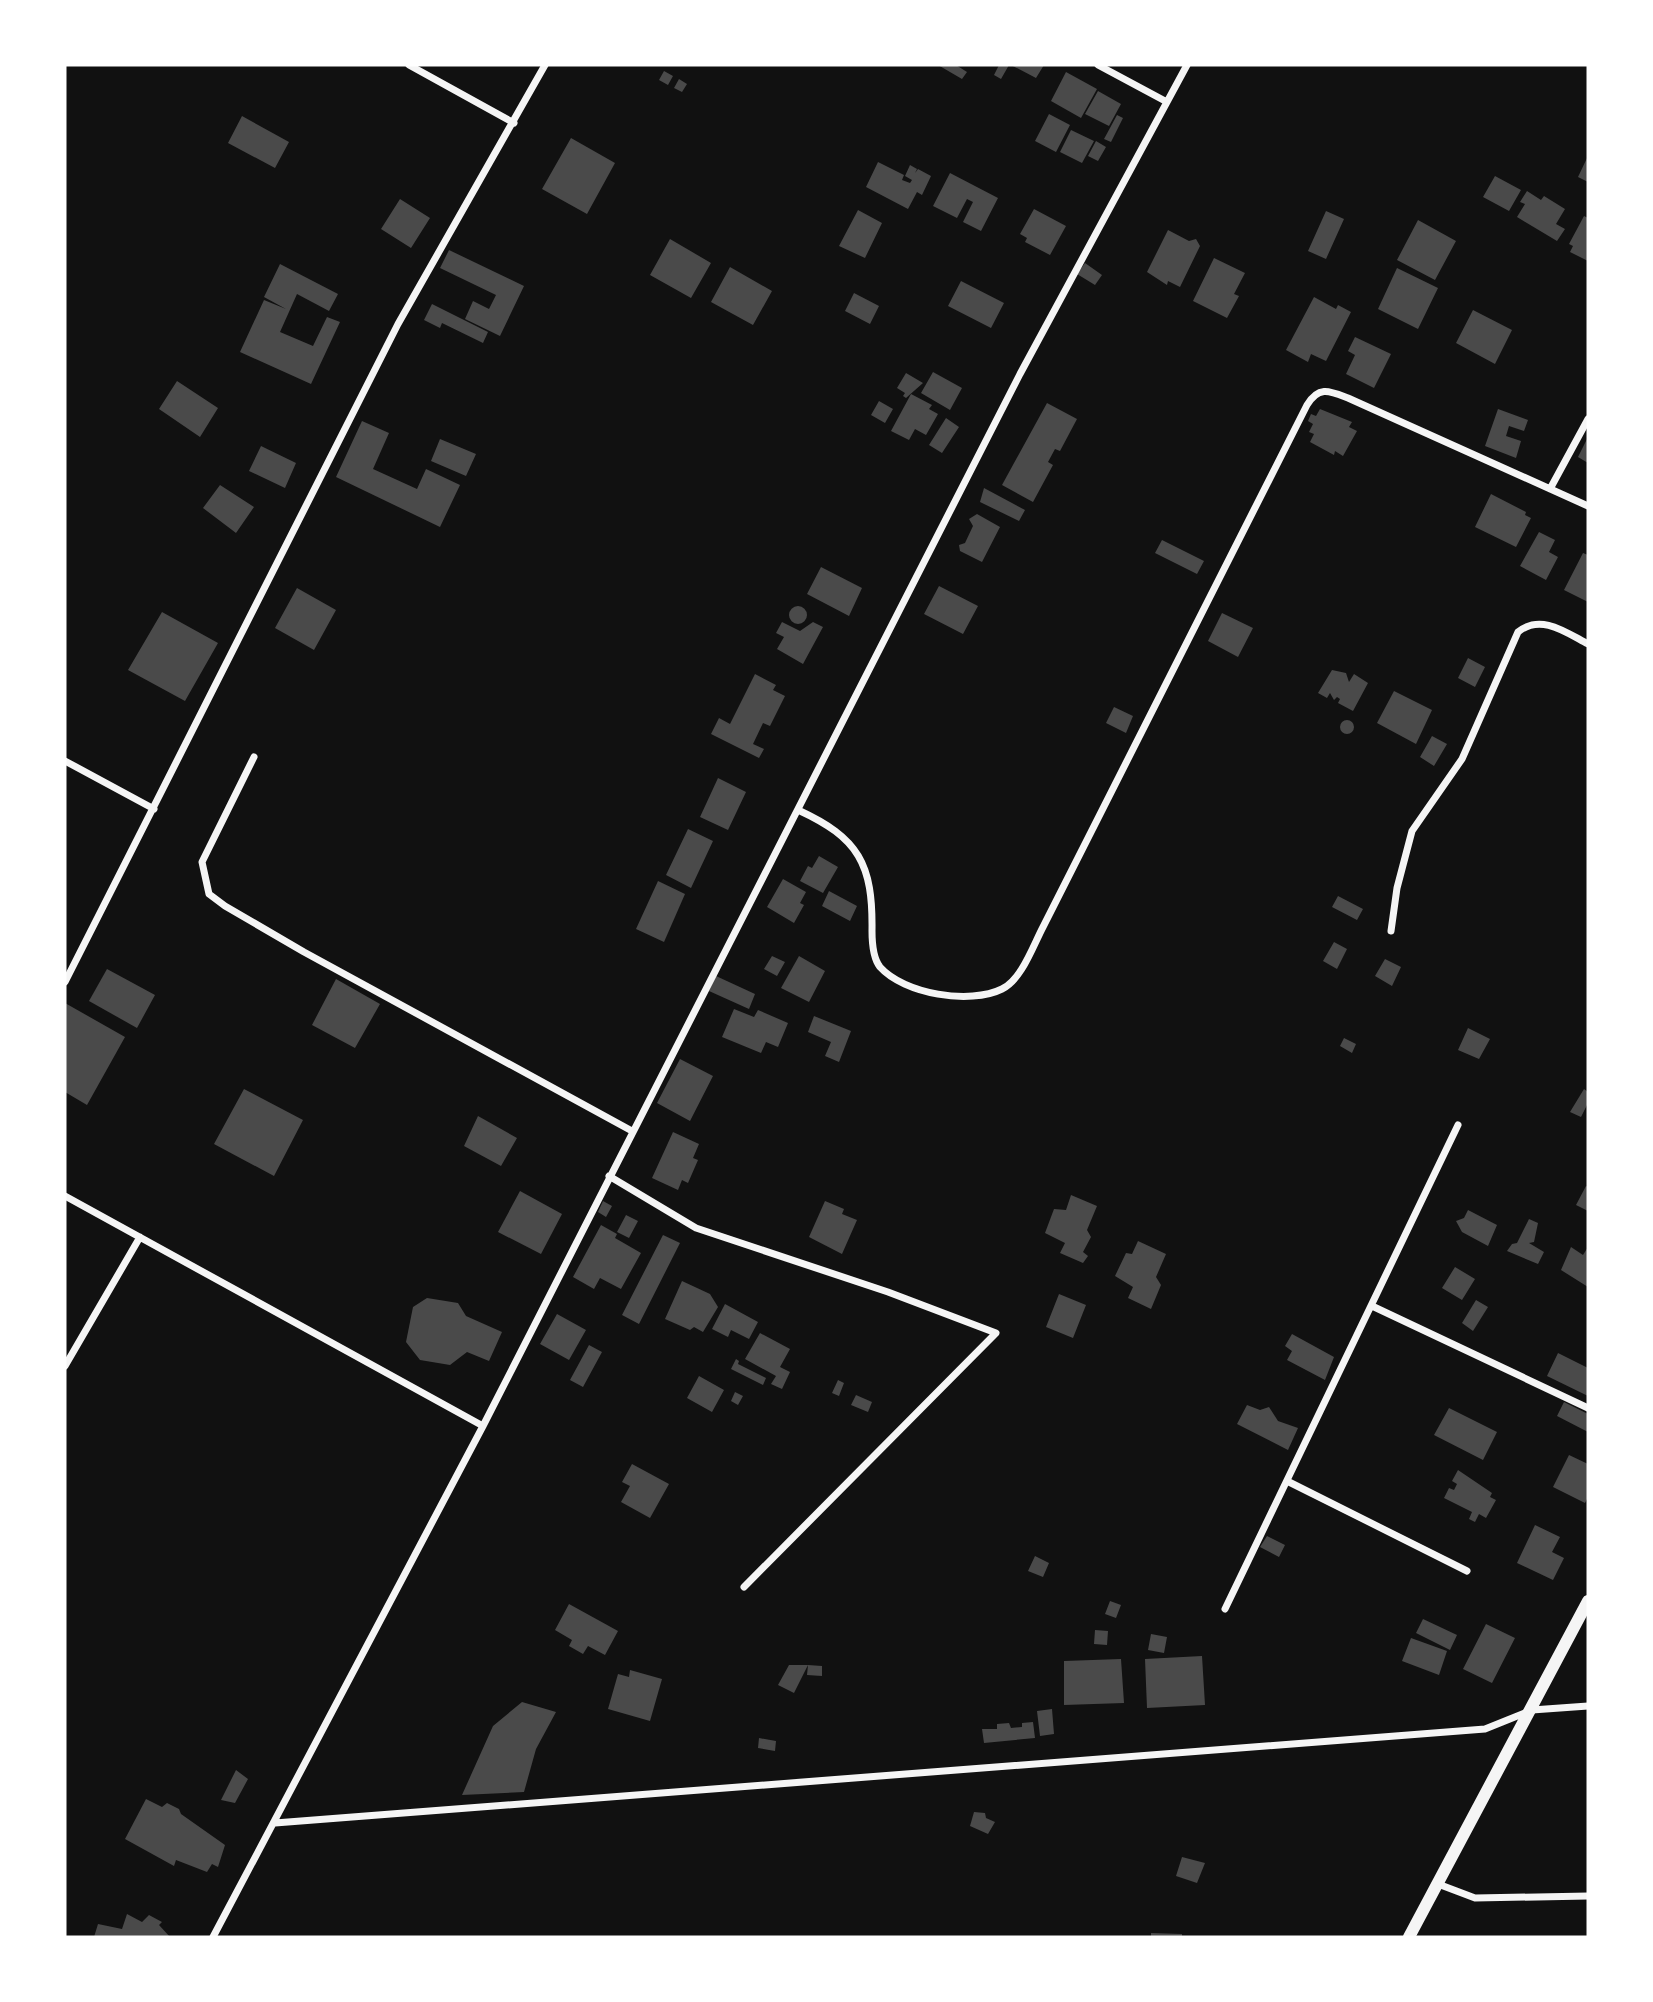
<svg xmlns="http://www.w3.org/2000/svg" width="1653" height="2002" viewBox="0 0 1653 2002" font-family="Merriweather,serif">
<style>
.building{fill:#4a4a4a}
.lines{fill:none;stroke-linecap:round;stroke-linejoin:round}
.minor{stroke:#f5f5f5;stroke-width:7}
.tertiary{stroke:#f5f5f5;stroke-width:12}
</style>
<rect width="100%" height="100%" fill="#111"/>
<path class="building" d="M938,65H956L967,72L962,79Z
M999,65H1009L1001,79L994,75Z
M1011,65H1044L1036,78Z
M664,71L673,76L668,85L659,80Z
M1066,72L1097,89L1081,118L1051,101Z
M679,79L687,84L682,92L674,88Z
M1098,91L1121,104L1109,126L1085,114Z
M1049,114L1070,125L1056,152L1035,141Z
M1117,115L1123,118L1111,142L1104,139Z
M242,116L289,142L275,168L228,143Z
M1071,130L1094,141L1082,163L1060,152Z
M571,138L615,163L587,214L542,189Z
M1096,141L1106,147L1098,161L1088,156Z
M1588,156V182L1578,177Z
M878,162L904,175L902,180L910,183L912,180L905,176L910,165L917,169L915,173L918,169L931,176L922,195L917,192L908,209L866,187Z
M950,173L998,198L981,231L963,222L973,202L967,199L957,218L933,206Z
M1495,176L1521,190L1509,211L1483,197Z
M1527,191L1541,200L1544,196L1565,209L1556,224L1565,229L1557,241L1517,217L1525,204L1520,202Z
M400,199L430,218L411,248L381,229Z
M1034,209L1066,226L1050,255L1025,242L1027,238L1020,234Z
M858,210L882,223L865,258L839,246Z
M1326,211L1344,219L1326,259L1308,251Z
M1584,216L1588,218V261L1570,252L1573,246L1569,244Z
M1418,220L1456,241L1435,280L1397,260Z
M1168,230L1189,241L1196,239L1200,246L1180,287L1168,281L1167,285L1147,272Z
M670,239L711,263L691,298L650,275Z
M449,250L524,286L500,336L465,319L473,301L489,309L496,295L440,268Z
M1214,258L1245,273L1234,294L1239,296L1227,318L1193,301Z
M1085,263L1102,275L1095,285L1077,274Z
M280,264L338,294L329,311L297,294L280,332L313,346L327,317L340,322L311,384L240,352L264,300L286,309L264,297Z
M730,267L772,291L753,325L711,302Z
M1397,268L1438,288L1418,329L1378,309Z
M961,281L1004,303L991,328L948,306Z
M854,293L879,306L870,324L845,311Z
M1314,297L1336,309L1338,305L1351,312L1326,361L1311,354L1308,362L1286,350Z
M432,304L488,332L483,343L442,323L440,328L424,320Z
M1473,310L1512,330L1495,364L1456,343Z
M1355,337L1391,354L1374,388L1346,374L1355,355L1348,351Z
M933,372L962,388L950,410L921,393Z
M906,373L923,383L906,398L903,396L905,393L897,388Z
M177,381L218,408L200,437L159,409Z
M911,394L932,405L929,409L938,414L926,435L915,429L909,440L891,431Z
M879,401L893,409L885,423L871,415Z
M1047,403L1077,419L1060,451L1055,449L1048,462L1053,465L1033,502L1002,485Z
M1320,409L1352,422L1349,427L1357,431L1343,456L1335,451L1334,455L1310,442L1314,434L1309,432L1313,424L1308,421L1311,414L1316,416Z
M1498,409L1528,420L1524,431L1509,426L1506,436L1521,441L1516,458L1485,446Z
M946,418L959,427L942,453L929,445Z
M362,421L389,433L373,469L417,489L426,469L460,485L440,527L336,477Z
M1588,437V463L1578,457Z
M440,439L476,454L466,476L431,461Z
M261,446L296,463L285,488L249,471Z
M220,485L254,507L236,533L203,508Z
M984,488L1025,510L1019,521L980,502Z
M1491,494L1526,512L1525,515L1531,518L1516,547L1475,527Z
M977,514L1000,527L982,562L960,551L959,545L965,543L973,526L969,519Z
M1539,532L1555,540L1549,552L1558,557L1546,580L1520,566Z
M1162,540L1204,561L1197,574L1155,553Z
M1583,553L1588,555V602L1564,590Z
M821,567L862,588L849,616L807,594Z
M939,586L978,606L963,634L924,614Z
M297,588L336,610L314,650L275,628Z
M789 615a9 9 0 1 1 18 0a9 9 0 1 1-18 0Z
M162,612L218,643L185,701L128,670Z
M1222,613L1253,628L1238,657L1208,641Z
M782,622L800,631L813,622L823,627L803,664L777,649L784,637L776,633Z
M1468,658L1485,667L1475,687L1458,678Z
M1332,670L1346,673L1349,682L1354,674L1368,683L1353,711L1338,703L1340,699L1337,697L1334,700L1330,693L1327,698L1318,693Z
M755,674L776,685L773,690L785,696L770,726L763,723L753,744L764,749L759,758L711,734L719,718L730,724Z
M1394,691L1432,710L1416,744L1377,723Z
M1114,707L1133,716L1126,733L1106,723Z
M1340 727a7 7 0 1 1 14 0a7 7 0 1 1-14 0Z
M1432,736L1447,744L1434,766L1420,757Z
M718,778L746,792L728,830L700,817Z
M688,829L713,841L691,888L666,875Z
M819,856L838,867L823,893L800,881L808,866L812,868Z
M783,879L806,892L800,903L804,905L794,923L767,907Z
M658,881L685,894L664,942L636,929Z
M829,891L857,906L850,921L822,906Z
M1338,896L1363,909L1357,920L1332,907Z
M1334,942L1347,949L1337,969L1323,961Z
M772,956L785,962L777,976L764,969Z
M799,956L825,971L809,1002L781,988Z
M1385,959L1401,967L1392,986L1375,976Z
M107,969L155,995L137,1028L89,1001Z
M716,976L755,994L749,1009L709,991Z
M336,979L380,1004L355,1048L312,1025Z
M65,1003L125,1037L87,1105L65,1092Z
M734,1009L754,1017L758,1010L788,1023L778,1047L766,1042L761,1053L722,1037Z
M814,1016L851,1031L839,1062L825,1056L831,1042L808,1032Z
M1468,1028L1490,1039L1479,1059L1458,1050Z
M1344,1038L1356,1044L1352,1053L1340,1046Z
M680,1059L713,1076L690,1121L657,1103Z
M244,1089L303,1120L274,1176L214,1144Z
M1584,1089L1588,1092V1103L1581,1117L1570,1112Z
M478,1116L517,1138L501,1166L464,1146Z
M673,1132L699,1144L693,1158L698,1160L688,1183L682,1180L678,1190L652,1178Z
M1586,1186L1588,1187V1211L1576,1205Z
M520,1191L562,1214L541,1254L498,1232Z
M1071,1195L1097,1206L1087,1230L1091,1237L1083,1252L1088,1256L1083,1263L1060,1253L1065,1243L1045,1233L1054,1209L1066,1210Z
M603,1201L612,1206L606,1217L598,1212Z
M825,1201L844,1209L842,1214L857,1220L842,1254L809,1237Z
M1468,1210L1497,1225L1488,1246L1462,1232L1456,1221L1464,1218Z
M626,1215L638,1221L629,1238L617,1232Z
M1529,1219L1538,1223L1534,1242L1529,1243L1544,1252L1538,1264L1507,1251L1512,1244L1517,1243Z
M601,1225L617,1234L615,1238L641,1253L621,1289L600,1278L594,1289L573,1277Z
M663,1235L680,1243L639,1324L622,1315Z
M1138,1241L1166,1254L1156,1277L1161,1285L1151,1309L1128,1298L1133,1287L1115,1276L1126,1253L1132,1254Z
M1571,1247L1583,1255L1588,1247V1287L1561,1270Z
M1455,1267L1475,1279L1462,1300L1442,1288Z
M682,1281L710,1294L718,1307L703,1332L694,1327L690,1330L665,1319Z
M1059,1294L1086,1305L1073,1338L1046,1327Z
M427,1298L458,1303L466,1316L502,1332L489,1361L467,1352L450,1365L420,1360L406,1342L413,1307Z
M1476,1300L1488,1307L1473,1331L1462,1323Z
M725,1304L758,1322L749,1339L731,1330L728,1337L712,1329Z
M557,1314L586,1330L569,1360L540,1344Z
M760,1333L790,1349L780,1367L790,1372L782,1389L771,1384L776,1376L745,1359Z
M1292,1334L1334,1357L1325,1380L1287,1360L1292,1351L1285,1346Z
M589,1345L602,1352L583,1387L570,1380Z
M1558,1353L1588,1368V1396L1547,1376Z
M736,1359L739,1361L738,1364L766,1378L763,1385L731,1369Z
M699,1376L724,1390L712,1412L687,1398Z
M838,1380L844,1383L839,1396L832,1393Z
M735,1392L743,1396L738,1405L731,1401Z
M856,1395L872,1402L868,1412L851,1405Z
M1564,1402L1588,1414V1432L1557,1416Z
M1247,1405L1260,1410L1269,1407L1278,1421L1298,1428L1288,1450L1237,1424Z
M1449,1408L1497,1432L1483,1460L1434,1435Z
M1569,1455L1588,1464V1497L1585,1503L1553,1487Z
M632,1464L669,1484L650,1518L621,1502L630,1486L622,1482Z
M1458,1470L1492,1493L1490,1497L1496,1500L1486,1518L1479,1514L1475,1522L1469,1519L1472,1512L1444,1498L1449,1488L1454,1490L1457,1484L1452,1481Z
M1535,1525L1560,1537L1552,1552L1564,1558L1553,1580L1517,1563Z
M1267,1536L1285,1545L1279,1557L1260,1547Z
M1035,1556L1049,1563L1043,1577L1028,1571Z
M1110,1601L1121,1605L1116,1618L1105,1614Z
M569,1604L618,1631L605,1655L588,1646L583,1654L569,1646L572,1640L555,1630Z
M1423,1619L1457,1635L1450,1650L1416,1633Z
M1486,1624L1515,1638L1492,1683L1463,1669Z
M1095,1630L1108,1631L1107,1645L1094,1644Z
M1151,1634L1167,1637L1164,1653L1148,1650Z
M1411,1638L1447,1651L1439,1675L1402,1661Z
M1202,1656L1205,1705L1147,1708L1145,1659Z
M1121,1659L1124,1703L1064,1705V1661Z
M789,1665H808L794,1693L778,1685Z
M808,1665L822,1666V1676L807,1675Z
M630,1670L662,1679L650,1721L608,1709L618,1674L629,1677Z
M522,1702L556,1712L536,1749L524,1792L462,1795L493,1726Z
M1052,1709L1054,1734L1040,1736L1037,1711Z
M1033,1722L1035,1738L984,1743L982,1729H997V1724L1009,1723L1011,1728L1022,1727V1723Z
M759,1738L776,1741L775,1751L758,1748Z
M236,1770L248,1779L235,1803L221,1800Z
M146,1799L162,1807L167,1803L179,1809L181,1814L225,1845L218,1867L212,1864L207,1872L176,1860L174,1866L125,1839Z
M974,1812L985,1813L986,1818L995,1822L988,1834L970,1826Z
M1182,1857L1205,1863L1197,1883L1176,1876Z
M127,1914L142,1922L149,1915L162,1922L159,1925L170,1937H94L98,1924L122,1929Z
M1151,1933L1182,1934V1937H1151Z"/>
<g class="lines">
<path class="minor" d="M409,65L514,123
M1098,65L1167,102
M1550,489L1588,419
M254,757L202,862L209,894L225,906L304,952L632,1131
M65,761L154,809
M798,810C859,838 873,864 872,931C872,942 873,958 880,967C904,994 970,1005 1002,989C1022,979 1033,946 1043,927L1307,405C1319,385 1330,391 1348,398L1588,506
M1391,931L1397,888L1412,831L1462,759L1518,632C1541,613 1567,633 1588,644
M65,982L398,324L545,65
M609,1176L696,1228L888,1292L996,1333L744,1587
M65,1196L483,1426
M1372,1306L1588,1408
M65,1366L140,1237
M1289,1482L1467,1571
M1225,1609L1458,1125
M275,1823L1485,1729L1532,1710L1588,1706
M1438,1884L1475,1898L1588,1896
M213,1937L483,1426L1020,374L1187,65"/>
<path class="tertiary" d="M1409,1937L1588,1601"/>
</g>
<rect width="1653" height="2002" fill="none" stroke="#ffffff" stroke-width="133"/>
</svg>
